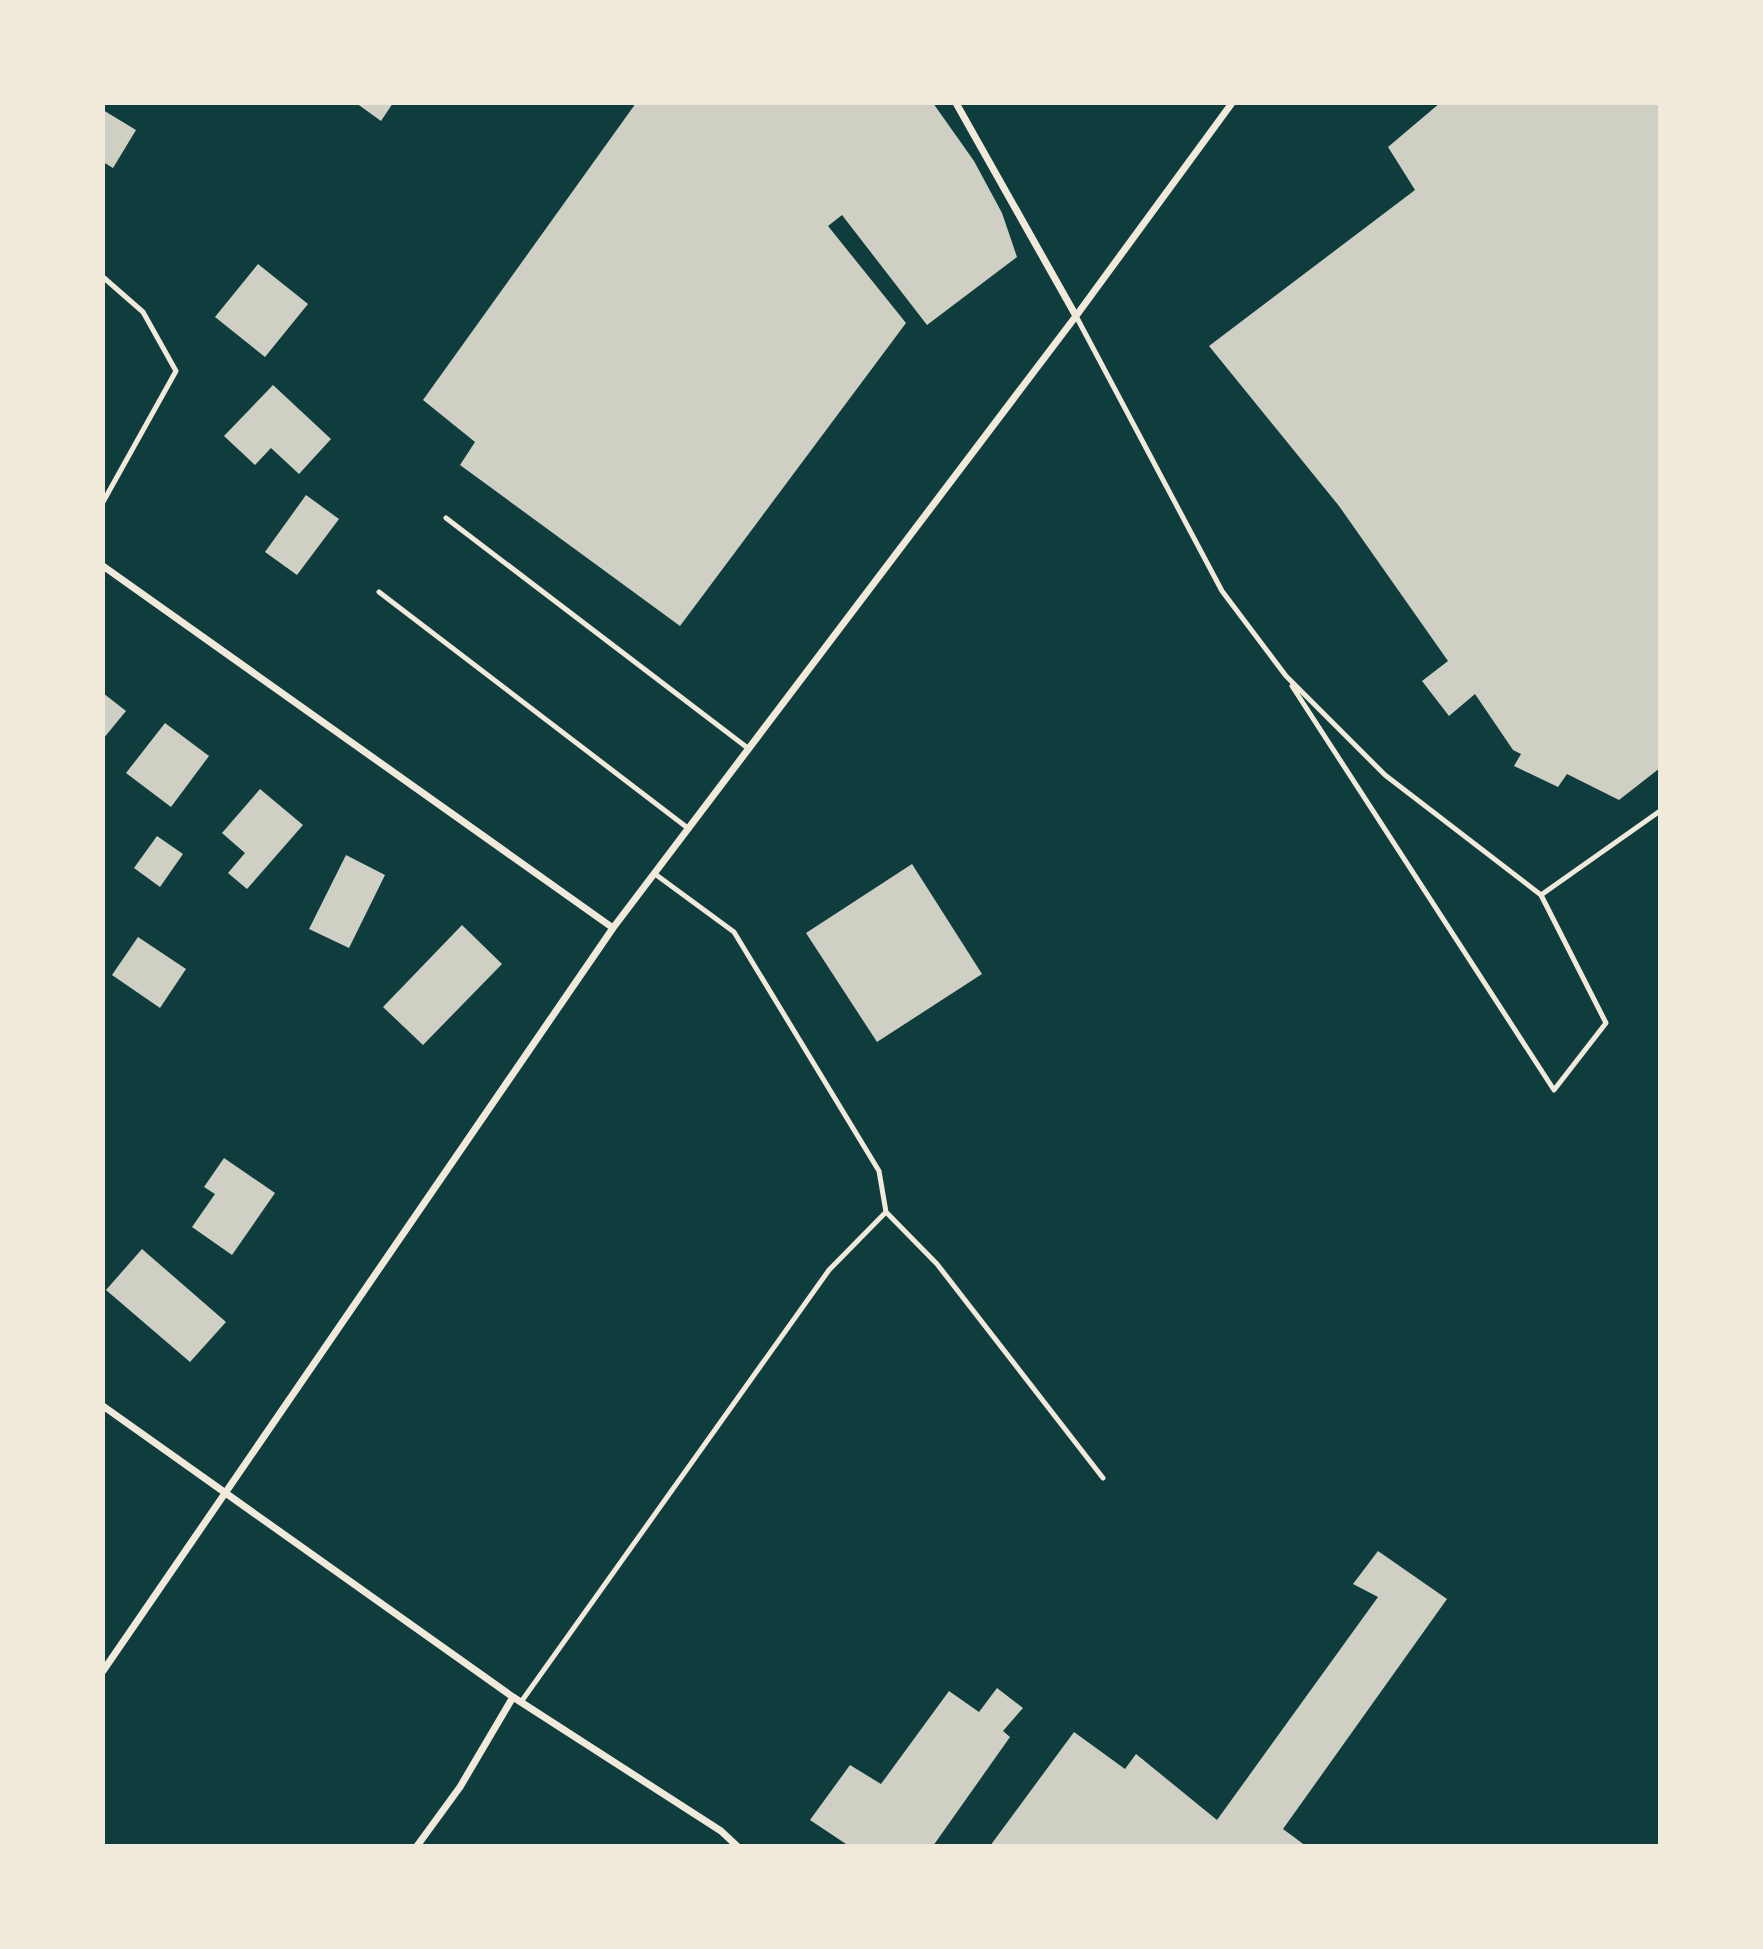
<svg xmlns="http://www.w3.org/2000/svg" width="1763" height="1949" viewBox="0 0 1763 1949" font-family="Commissioner,sans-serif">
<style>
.building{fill:#cfcfc3}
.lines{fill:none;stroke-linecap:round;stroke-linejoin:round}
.service{stroke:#f1e9da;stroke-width:5}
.minor{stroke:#f1e9da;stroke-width:7}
</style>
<rect width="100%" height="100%" fill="#0f3d3e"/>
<path class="building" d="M356,103H393L381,121Z
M636,103H933L974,161L1002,213L1017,257L927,325L842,215L828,226L906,323L680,626L460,465L475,442L423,400Z
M1440,103H1660V768L1619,800L1567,774L1558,787L1514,766L1521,754L1513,750L1475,694L1449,716L1422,681L1448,661L1339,506L1209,346L1415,190L1388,147Z
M103,110L136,130L113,168L103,162Z
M258,264L308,304L265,357L215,317Z
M273,385L331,439L299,474L271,448L255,465L224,436Z
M306,495L339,519L297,575L265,552Z
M103,693L126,711L103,739Z
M165,723L209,756L171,807L126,773Z
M260,789L303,825L247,889L228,873L245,853L222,833Z
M157,836L183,854L160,887L134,868Z
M346,855L385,875L349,948L309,929Z
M912,864L982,974L877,1042L806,933Z
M462,925L502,964L423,1045L383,1007Z
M138,937L186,969L160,1008L112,975Z
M224,1158L275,1193L232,1255L192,1227L215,1194L204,1187Z
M142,1249L226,1322L190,1362L106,1290Z
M1378,1551L1447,1599L1283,1829L1306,1846H990L1074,1732L1125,1769L1136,1754L1217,1820L1378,1597L1353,1584Z
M997,1688L1023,1708L1003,1731L1010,1737L933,1846H849L810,1820L850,1765L881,1784L949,1691L979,1712Z"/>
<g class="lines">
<path class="service" d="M1076,316L1222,591L1286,676L1385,775L1541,895L1660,811
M103,502L176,371L143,312L103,277
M446,518L749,749
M379,592L689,829
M1292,686L1554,1090L1606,1023L1541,895
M886,1212L937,1264L1103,1478
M521,1702L829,1270L886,1212L879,1171L734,932L655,874"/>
<path class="minor" d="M956,103L1076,316
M103,566L613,928
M103,1406L513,1697L721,1831L737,1846
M103,1671L613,928L1076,316L1232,103
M417,1846L460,1787L513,1697"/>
</g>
<rect width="1763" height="1949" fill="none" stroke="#f1e9da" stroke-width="210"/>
</svg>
